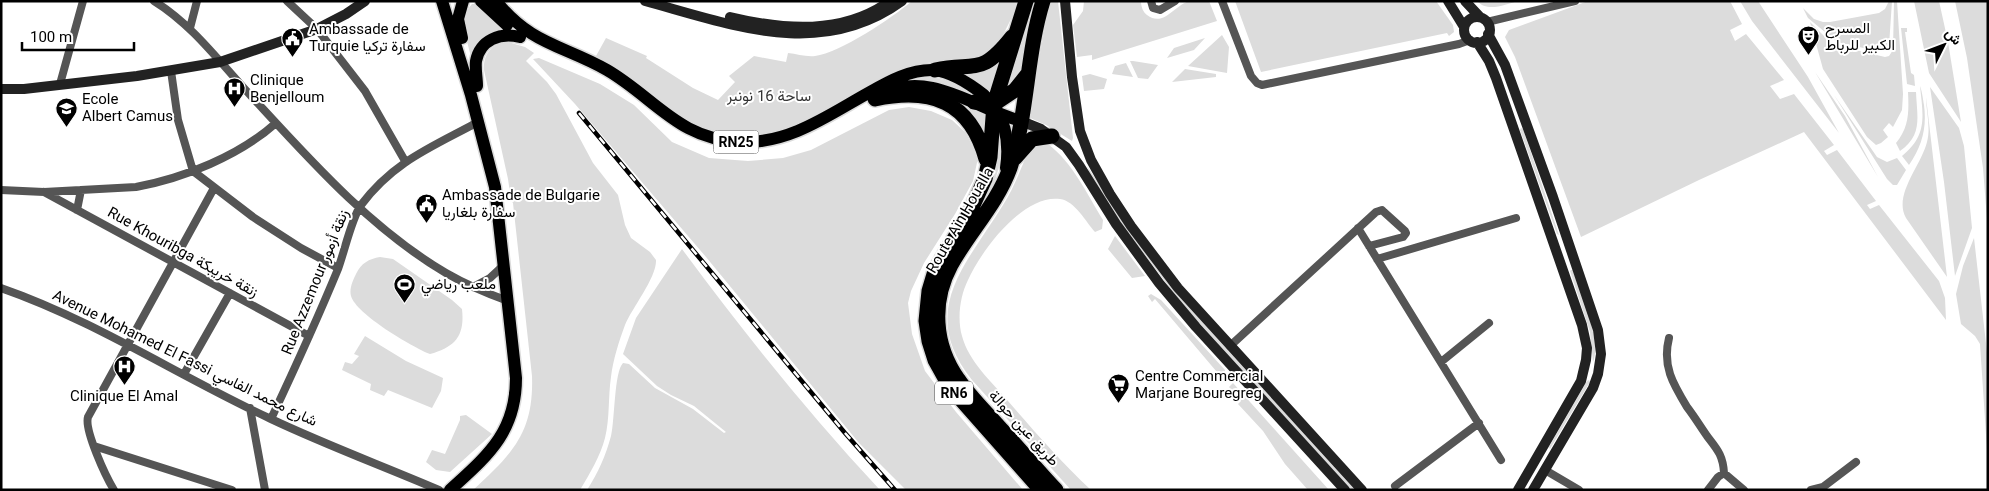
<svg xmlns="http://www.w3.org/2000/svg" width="1989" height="491" viewBox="0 0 1989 491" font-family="Roboto,Vazirmatn,sans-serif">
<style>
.green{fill:#dcdcdc}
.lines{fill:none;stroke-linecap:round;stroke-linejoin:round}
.primary-casing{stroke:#dbdbdb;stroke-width:15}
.highway-casing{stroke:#dbdbdb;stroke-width:18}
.street{stroke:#555;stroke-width:8}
.secondary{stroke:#222;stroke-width:10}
.primary{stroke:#000;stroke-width:12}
.highway{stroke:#000;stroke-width:15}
.rail-casing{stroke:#000;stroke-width:4.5}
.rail{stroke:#fff;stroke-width:2.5;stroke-dasharray:8;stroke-linecap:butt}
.labels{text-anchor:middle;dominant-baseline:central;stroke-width:4;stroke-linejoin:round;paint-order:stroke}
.shield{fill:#fff;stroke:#4c4c4c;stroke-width:1}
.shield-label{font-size:14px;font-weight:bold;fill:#000}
.poi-label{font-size:15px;fill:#000;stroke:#fff;text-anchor:start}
.park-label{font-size:15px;fill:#333;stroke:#fff}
.street-label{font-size:15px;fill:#000;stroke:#fff}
</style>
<rect width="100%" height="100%" fill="#fff"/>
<path class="green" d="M912,1H1020L999,43L985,58C959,61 923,60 899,70C885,75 872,84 859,92C814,119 764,148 710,131C682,122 660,101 638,83C625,73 610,65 596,56L606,38L647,56L646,58L693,88L718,100L735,82L729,76L754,56L786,62L788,53C797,54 806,57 815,56C840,53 892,18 912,1Z
M1032,1H1039L1022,72L1002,93Z
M1050,1H1058L1073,138L1072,141L1046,125L1028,117Z
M1084,1H1141C1141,7 1143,12 1147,15C1164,28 1175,4 1190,1C1195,0 1203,1 1209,1L1217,21L1092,60V55L1077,57L1073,25L1083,11Z
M1235,1H1436L1453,25L1454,32L1449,36L1447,33L1261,72Z
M1477,1H1519C1505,4 1488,13 1477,1Z
M1588,1H1730L1742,24L1730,30L1735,41L1746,34L1784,80L1770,86L1780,99L1794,94L1834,145L1824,151L1827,155L1837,150L1876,201L1867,205L1870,209L1879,205L1939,281L1945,298L1946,320L1804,132L1699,180L1581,237L1515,57L1505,37L1509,30Z
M1740,1H1758L1808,77L1839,133L1752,21Z
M1889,1H1892L1889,46L1887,50L1881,52L1837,42L1808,18L1803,8L1814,19L1823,22H1830L1879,13L1885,9Z
M1894,1H1897L1903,94L1902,110L1893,127L1889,123L1883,130L1888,137L1881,143L1876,145L1867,137L1823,69L1810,22L1829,41L1839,46L1885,57L1889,56L1893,50Z
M1914,1H1939L1948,42L1961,122L1929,73Z
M1955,1H1988V232L1983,168L1967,58Z
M472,4H477L506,31L471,57C467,39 458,19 472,4Z
M1901,28H1907V32H1905L1911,73L1914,75L1915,86L1907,84Z
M1222,35L1229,47L1227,73L1188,66Z
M1205,38L1194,50L1167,58L1174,48Z
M508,42L525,47L534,53L526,61L547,82L556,94L593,163L618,195L625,225L631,238L650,252L656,260C657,277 632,308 625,325C619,341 613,360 611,377C608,397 610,418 605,438C600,457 590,473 580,490H473C512,454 534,433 532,376L513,203L511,200L508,179L484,70C483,54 492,43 508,42Z
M1003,56L993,95L954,72Z
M539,58L600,84L634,105L672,142L709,158L748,161L783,158L811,150L889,110L909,107L931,111L952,120L966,133L978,158L973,181L955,214L924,263L911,291L908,303L912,334L925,371L956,412L1023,490H906L859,443L706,257L575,104L533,59Z
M1130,61H1133L1158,65L1148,79L1138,78Z
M1126,63L1133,77L1112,74L1115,66Z
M1185,69L1216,74V77L1172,82Z
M1815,72L1845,116L1878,177Z
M1090,74L1107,79L1104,89L1084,91L1082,76Z
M929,77L950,81L972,94L937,82L924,81L906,82V80Z
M1920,86C1922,91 1923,99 1924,105C1927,128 1922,146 1909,165L1902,156C1928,135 1923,116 1920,86Z
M1930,87L1959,128L1964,146L1972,228L1955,276L1944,182Z
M1908,92H1916C1917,117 1923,135 1900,151L1896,143C1909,127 1909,112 1908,92Z
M1834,95L1877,157L1887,162L1897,158L1906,170L1897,185H1893L1887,179Z
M1926,97L1947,277L1906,218C1893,195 1921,166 1927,142C1931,127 1926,111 1926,97Z
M964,105L987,113V129L981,130L962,106Z
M1521,128L1523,129L1559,235L1557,234L1520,130Z
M996,135L1000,136C1003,162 996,183 983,206L981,205Z
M1048,144C1073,163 1087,194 1103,220L1102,229L1095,232C1086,222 1075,201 1060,199C1023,194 981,251 968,280C960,296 957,319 962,336C969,362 991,381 1008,401C1035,432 1061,462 1091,490H1071L972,380C917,311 966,265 1003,205C1010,194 1015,183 1020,171C1024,163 1026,154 1030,146Z
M1087,166L1133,236L1184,302L1355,490H1351L1348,487L1182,304L1117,218L1090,174Z
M1115,236L1145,276L1132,278L1108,249Z
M1974,238L1988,361V465L1980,344L1975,336L1961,324L1956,294L1963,266Z
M682,249C744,333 809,414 880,490H587C598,473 606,455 611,436C615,420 614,372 623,363L629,364L655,388L693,409L724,433L726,432L694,406L671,395L657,386L623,354L636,318Z
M380,257L393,259L452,300L462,309C465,336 455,347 430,354C412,347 356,314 351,296C349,289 353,280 356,274C361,263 369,259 380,257Z
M1571,270H1573C1580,292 1602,341 1593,362L1590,332L1570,271Z
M1151,294L1161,300L1225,370V374L1222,378L1155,299L1152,302L1148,296Z
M365,336L406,361L443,378L441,391L432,408L388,390L384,396L370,390L371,384L342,370L345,362L352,364L359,356L354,354Z
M1589,380L1590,382L1550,449L1549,447L1587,381Z
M1233,383L1329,490H1308L1285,464L1263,431L1238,404L1241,401L1229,387Z
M466,415L492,434L450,472L436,470L426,462L432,450L445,454L460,420V416Z"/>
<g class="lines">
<defs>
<path id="primary" d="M442,1L471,95L495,187L516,378C516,433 487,456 450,490
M481,1L507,25
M496,1C531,45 563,45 607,70C655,98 679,140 741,142C790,144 830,114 870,92C889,81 911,69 934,70C952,72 970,84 984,95C1005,113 1010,141 1006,168
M462,38L458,19L463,1
M477,86C477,78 475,69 476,61C480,40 500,32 520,37
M883,94C929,69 978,110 1021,121"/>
<path id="highway" d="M1026,1L994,104L990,157L985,179L969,214L935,271L929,291L926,321L929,341L935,360L950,387L1041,490
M1043,1C1026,55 1028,114 1010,168C997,204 969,232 951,265C931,302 934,345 958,379C970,397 986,412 1000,428C1019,448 1037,470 1056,490
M935,70C977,62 981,76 1012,37
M875,99C931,87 970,101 986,159
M974,102L994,104L1015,90L1027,75
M1015,158L1032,139L1052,136"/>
</defs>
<use href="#primary" class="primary-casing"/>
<use href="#highway" class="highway-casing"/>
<path class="street" d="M154,1C193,25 221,64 252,97C310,160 371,229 446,273C465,284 486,293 508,301
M287,1L317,29L365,91L405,161
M1151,1L1153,8L1160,10L1175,1
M1222,1L1251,76L1257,83L1262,85L1459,44L1470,40
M1487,22L1575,1
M190,28L197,1
M171,71L178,120L193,171L253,217L301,248L338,268
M60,84L83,1
M1,190L44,192L136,187C184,178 239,156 276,123
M44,192L309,336
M77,210L81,190
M1358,228L1501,460
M1377,259L1516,218
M473,287L490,278L504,265
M1,288C96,321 180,377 271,419C326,445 383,466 439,490
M1669,338C1662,366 1673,384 1687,407C1694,416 1700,426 1707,436C1717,449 1723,455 1724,473
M1230,346L1376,212L1382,210L1384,212L1405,231L1406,233L1403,237L1369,246
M1441,362L1489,323
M184,374L230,293
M250,408L265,490
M271,419C294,370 317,320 338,269C344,253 352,217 361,205C394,161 432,147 478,122
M94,446L232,490
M1545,470L1579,490
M1395,486L1479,423
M114,490C106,477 84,430 88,417L214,188
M1708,490L1718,477L1724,473L1744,490
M1811,490L1823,487L1856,462"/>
<path class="secondary" d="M645,1C733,25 821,60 902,1
M1065,1L1072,77L1080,131L1091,160L1110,194L1131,226L1178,288L1362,490
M1448,1L1464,27
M1465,1L1480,17
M730,17C784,30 843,35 890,1
M1464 30a13 13 0 1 1 26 0a13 13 0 1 1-26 0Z
M1488,34L1505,65L1553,197L1598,330L1601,354L1598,374L1593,388L1533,490
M1477,42L1489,61L1496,78L1582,325L1587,348L1586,360L1581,381L1518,490
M1,89H24L137,76L220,62L317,29L346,14L365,1
M1021,121L1041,129L1066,147L1079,165L1116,224L1159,283L1196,327L1345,490"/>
<use href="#primary" class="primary"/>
<use href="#highway" class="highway"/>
<defs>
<path id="rail" d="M579,113L845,433L895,490"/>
</defs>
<use href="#rail" class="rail-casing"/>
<use href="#rail" class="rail"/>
</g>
<defs>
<symbol id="theatre-pin" viewBox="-11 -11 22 30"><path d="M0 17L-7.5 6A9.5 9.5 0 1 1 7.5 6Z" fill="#000" stroke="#fff"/><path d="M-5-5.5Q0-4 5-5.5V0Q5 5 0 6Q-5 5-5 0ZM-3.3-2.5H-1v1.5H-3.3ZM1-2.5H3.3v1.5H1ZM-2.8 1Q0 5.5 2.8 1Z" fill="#fff"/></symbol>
<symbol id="civic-pin" viewBox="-11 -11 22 30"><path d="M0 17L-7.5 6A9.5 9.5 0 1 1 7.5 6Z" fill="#000" stroke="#fff"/><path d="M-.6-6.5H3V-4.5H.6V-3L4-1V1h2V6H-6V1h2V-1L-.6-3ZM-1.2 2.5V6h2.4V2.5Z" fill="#fff"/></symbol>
<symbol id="hospital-pin" viewBox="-11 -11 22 30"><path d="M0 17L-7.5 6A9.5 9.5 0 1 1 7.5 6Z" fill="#000" stroke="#fff"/><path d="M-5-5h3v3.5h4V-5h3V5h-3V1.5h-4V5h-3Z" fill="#fff"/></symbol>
<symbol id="school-pin" viewBox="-11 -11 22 30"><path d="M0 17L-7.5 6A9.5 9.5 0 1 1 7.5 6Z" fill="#000" stroke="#fff"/><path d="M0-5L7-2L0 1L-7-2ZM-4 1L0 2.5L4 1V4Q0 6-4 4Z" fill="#fff"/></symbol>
<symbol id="stadium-pin" viewBox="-11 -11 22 30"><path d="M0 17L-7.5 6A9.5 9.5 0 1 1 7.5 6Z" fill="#000" stroke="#fff"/><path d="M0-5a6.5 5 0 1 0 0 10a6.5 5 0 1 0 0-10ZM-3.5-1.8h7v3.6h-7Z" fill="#fff"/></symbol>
<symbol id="supermarket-pin" viewBox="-11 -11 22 30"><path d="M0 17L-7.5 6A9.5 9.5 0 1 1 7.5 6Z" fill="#000" stroke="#fff"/><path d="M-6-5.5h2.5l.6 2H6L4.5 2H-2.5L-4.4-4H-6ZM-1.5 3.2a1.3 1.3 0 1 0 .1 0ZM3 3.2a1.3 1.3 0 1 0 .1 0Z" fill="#fff"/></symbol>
</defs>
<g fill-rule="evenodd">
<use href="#theatre-pin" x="1796" y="24" width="25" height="34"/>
<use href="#civic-pin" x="280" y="26" width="25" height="34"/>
<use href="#hospital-pin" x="222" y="76" width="25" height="34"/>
<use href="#school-pin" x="54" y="96" width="25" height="34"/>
<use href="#civic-pin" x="414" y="192" width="25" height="34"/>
<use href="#stadium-pin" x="392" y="272" width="25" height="34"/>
<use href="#hospital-pin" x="112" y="354" width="25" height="34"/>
<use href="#supermarket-pin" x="1106" y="372" width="25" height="34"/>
</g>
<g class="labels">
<g class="shield">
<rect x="713.5" y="130.5" width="45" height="23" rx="4"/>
<rect x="935" y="381.5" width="38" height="23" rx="4"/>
</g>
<g class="shield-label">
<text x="736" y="142">RN25</text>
<text x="954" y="393">RN6</text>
</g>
<g class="poi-label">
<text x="1825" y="28">المسرح<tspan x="1825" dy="17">الكبير للرباط</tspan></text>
<text x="309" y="29">Ambassade de<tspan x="309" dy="17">Turquie سفارة تركيا</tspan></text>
<text x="250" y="80">Clinique<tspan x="250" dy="17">Benjelloum</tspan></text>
<text x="82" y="99">Ecole<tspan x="82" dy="17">Albert Camus</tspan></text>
<text x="442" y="195">Ambassade de Bulgarie<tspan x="442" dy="17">سفارة بلغاريا</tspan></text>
<text x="421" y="284">ملعب رياضي</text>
<text x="1135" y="376">Centre Commercial<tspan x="1135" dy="17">Marjane Bouregreg</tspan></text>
<text x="124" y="396" text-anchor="middle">Clinique El Amal</text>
</g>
<g class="park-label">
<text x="769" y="96">ساحة 16 نونبر</text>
</g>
<g class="street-label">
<text transform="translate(960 220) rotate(-60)">Route Aïn Houalla</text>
<text transform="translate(183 252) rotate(29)">Rue Khouribga زنقة خريبكة</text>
<text transform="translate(315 282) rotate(-68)">Rue Azzemour زنقة أزمور</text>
<text transform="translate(185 358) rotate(26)">Avenue Mohamed El Fassi شارع محمد الفاسي</text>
<text transform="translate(1024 428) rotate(48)">طريق عين حوالة</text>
</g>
</g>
<rect width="1989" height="491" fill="none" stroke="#000000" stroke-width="5"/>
<g transform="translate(1944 45) rotate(48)" stroke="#ffffff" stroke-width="4" paint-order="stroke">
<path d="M0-4L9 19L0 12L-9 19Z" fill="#000000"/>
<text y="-8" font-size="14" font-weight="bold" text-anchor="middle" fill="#000000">ش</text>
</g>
<path d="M22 42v8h112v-8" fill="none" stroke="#000000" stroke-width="2.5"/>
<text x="30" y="42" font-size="15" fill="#000000" stroke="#ffffff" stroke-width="4" paint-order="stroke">100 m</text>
</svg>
